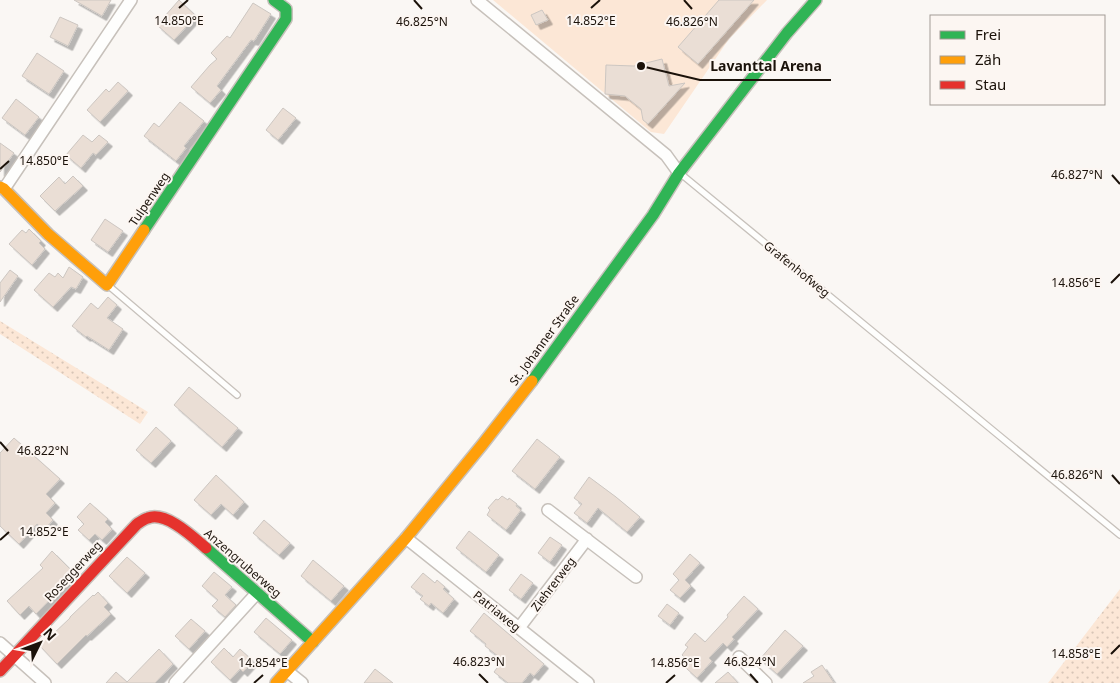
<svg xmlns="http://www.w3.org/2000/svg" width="1120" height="683" viewBox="0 0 1120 683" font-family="'Noto Sans',sans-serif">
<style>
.grass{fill:url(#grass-dots)}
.pitch{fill:#fce7d6}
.building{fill:#eaded5;stroke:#ccc6c1;filter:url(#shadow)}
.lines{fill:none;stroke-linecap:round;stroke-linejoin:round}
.lane-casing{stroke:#c7c1bb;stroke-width:8}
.street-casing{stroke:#c7c1bb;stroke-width:14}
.fast-casing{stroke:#c7c1bb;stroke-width:14}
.slow-casing{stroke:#c7c1bb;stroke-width:14}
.jam-casing{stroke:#c7c1bb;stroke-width:14}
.lane{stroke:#fefefd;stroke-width:5.5}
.street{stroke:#fefefd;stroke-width:11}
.fast{stroke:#30b455;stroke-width:11}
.slow{stroke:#ff9f0a;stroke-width:11}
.jam{stroke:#e5322d;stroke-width:11}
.ticks{fill:none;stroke:#1b120a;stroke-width:2}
.labels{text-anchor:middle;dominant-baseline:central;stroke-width:4;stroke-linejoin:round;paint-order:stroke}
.street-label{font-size:12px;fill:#1b120a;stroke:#fcf6f2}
.ticks-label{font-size:12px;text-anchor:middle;fill:#1b120a;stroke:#fcf6f2;stroke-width:4;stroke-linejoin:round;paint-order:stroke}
.leader{fill:none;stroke:#1b120a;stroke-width:2}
.callout-dot{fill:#1b120a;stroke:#fcf6f2;stroke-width:2}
.callout-label{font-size:14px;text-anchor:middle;font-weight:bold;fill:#1b120a;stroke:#fcf6f2;stroke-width:4;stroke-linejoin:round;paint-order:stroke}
</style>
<defs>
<pattern id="grass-dots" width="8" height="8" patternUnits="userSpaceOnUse" patternTransform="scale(1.25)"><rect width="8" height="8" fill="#fce7d6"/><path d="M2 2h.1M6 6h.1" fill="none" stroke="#d7c5b6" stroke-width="1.8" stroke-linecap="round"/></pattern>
<filter id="shadow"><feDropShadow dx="4.5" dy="4.5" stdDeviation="0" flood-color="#0004"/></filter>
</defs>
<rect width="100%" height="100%" fill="#faf7f4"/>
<path class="grass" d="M0,321L148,412L140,424L0,334Z
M1120,589V683H1048Z"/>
<path class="pitch" d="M493,0H767L729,39L664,134L651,132Z"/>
<path class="building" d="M74,0H111L102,16Z
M179,0L196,16L174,40L157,25Z
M719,0H754L698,64L678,47Z
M253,3L271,14L254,41L251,40L217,86L221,90L210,103L191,87L210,65L217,59L211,53L227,36L230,38Z
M542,10L548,20L536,25L531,15Z
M60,17L78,25L68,46L50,37Z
M37,53L64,71L49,94L22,76Z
M662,59L669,86L685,83L648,124L643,120L641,109L625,96L605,94L606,65L634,66Z
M118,82L128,91L100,122L87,110L106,89L109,92Z
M16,99L39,117L25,135L2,118Z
M180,102L204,121L184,146L186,148L176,161L144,136L154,123L159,127Z
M283,108L296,118L278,140L266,130Z
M83,135L92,142L99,135L108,142L96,155L93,153L81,168L66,155Z
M0,143L14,153L0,172Z
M73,176L83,186L55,211L40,196L59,177L65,184Z
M105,219L123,231L108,252L91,240Z
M29,229L41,241L39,243L45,249L32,265L9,244L22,230L26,233Z
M69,267L83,277L76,289L71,287L53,307L34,290L49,273L55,277L58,273L63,278Z
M10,270L18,276L0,302V283Z
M108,297L117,305L107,318L123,329L109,350L87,336L86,337L72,326L91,303L98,309Z
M189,387L238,428L222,447L174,405Z
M156,427L171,441L151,463L136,450Z
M14,438L60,479L46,494L55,503L46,513L53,520L44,530L37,524L19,544L0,526V453Z
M537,439L560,457L535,489L512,471Z
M216,475L244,502L233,515L221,504L211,515L194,500Z
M589,477L616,497L640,517L627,532L598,508L587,523L574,513L582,504L574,498Z
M502,496L508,500L509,498L517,504L516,506L521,510L506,530L487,515L490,510L488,508L496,499L498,500Z
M90,503L108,519L105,522L112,529L102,540L95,534L89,540L78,530L84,524L77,517Z
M264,520L290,543L279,555L253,533Z
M469,531L499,555L486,572L456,548Z
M550,537L562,545L550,562L538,553Z
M52,551L75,574L36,614L29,606L20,615L7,601L43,568L40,565Z
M690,554L700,563L685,580L691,586L680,598L670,590L679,580L673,574Z
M127,557L145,573L127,593L109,576Z
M313,560L344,586L331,601L301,576Z
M214,572L232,587L225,595L236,605L225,617L212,606L218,600L202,586Z
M423,573L435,583L437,580L445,587L443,589L454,599L443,613L431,603L429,606L420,599L423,596L411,587Z
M521,574L533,583L521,599L509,590Z
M98,592L108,603L104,607L111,614L87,636L86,635L57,664L38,644L48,634L51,636L70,618V617L93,595L94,596Z
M744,596L758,609L732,637L734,639L727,647L723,643L709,658L712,661L697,678L686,668L690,663L682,655L688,647L685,645L695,633L705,642L728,617L727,615Z
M667,604L679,613L670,625L658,616Z
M484,613L544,664L534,676L530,673L522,683H508L494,672L503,660L485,646L486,644L470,631Z
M266,618L292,640L280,654L254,632Z
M191,619L205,631L189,649L175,636Z
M785,630L803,646L777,674L760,659Z
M224,648L233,657L240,649L253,661L243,672L240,669L230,680L211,662Z
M159,649L173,664L155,683H106L116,672L127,682Z
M822,665L834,683H803L814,676L811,672Z
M375,669L393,683H364Z
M728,672L738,683H715Z"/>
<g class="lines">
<defs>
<path id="lane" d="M681,174L1120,535
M109,286L237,395"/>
<path id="street" d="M477,0L666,155L679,173
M4,189L131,0
M548,510L636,577
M406,538L588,683
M519,628L587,539
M0,643L45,683
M739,657L766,683
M287,671L302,683
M175,683L257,593"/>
<path id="fast" d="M144,230L286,19V9L274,0
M532,381L653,215L679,173L787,33L816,0
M206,548L313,642"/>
<path id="slow" d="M0,187L4,189L48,234L107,285L144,230
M276,683L406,538L482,445L532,381"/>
<path id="jam" d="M0,671L137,524C140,522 144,519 148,518C166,511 193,537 206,548"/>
</defs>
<use href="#lane" class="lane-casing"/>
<use href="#street" class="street-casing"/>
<use href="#fast" class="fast-casing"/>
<use href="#slow" class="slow-casing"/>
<use href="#jam" class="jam-casing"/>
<use href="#lane" class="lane"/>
<use href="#street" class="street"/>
<use href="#fast" class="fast"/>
<use href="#slow" class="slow"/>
<use href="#jam" class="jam"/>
</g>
<path class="ticks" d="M414,0L422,9M684,0L692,9M179,8L188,0M591,8L600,0M0,169L9,161M1112,175L1120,184M1111,283L1120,274M0,442L8,451M1112,475L1120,484M0,540L9,532M1111,654L1120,645M479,674L488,683M750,674L758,683M254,683L263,675M666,683L675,675"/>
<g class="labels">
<g class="street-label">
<text transform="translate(149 199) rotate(-56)">Tulpenweg</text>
<text transform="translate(797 269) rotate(39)">Grafenhofweg</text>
<text transform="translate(544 340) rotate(-54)">St. Johanner Straße</text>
<text transform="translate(243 563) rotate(41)">Anzengruberweg</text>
<text transform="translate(73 571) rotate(-47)">Roseggerweg</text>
<text transform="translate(553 584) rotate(-53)">Ziehrerweg</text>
<text transform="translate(497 611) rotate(39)">Patriaweg</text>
</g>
</g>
<g class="ticks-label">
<text x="179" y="25">14.850°E</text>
<text x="591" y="25">14.852°E</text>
<text x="422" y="26">46.825°N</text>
<text x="692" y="26">46.826°N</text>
<text x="44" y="165">14.850°E</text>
<text x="1077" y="179">46.827°N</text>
<text x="1076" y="287">14.856°E</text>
<text x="43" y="455">46.822°N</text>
<text x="1077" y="479">46.826°N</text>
<text x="44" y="536">14.852°E</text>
<text x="1076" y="658">14.858°E</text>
<text x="479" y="666">46.823°N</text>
<text x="750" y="666">46.824°N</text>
<text x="263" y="667">14.854°E</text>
<text x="675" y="667">14.856°E</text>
</g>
<path class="leader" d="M641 66L700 80H831"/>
<circle class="callout-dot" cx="641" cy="66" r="5"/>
<g class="callout-label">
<text x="766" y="71">Lavanttal Arena</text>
</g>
<rect x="930" y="15" width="175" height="90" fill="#fcf6f2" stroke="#a29b95"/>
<rect x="940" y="31" width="25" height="8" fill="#30b455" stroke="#a29b95"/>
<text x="975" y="40" font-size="15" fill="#1b120a">Frei</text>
<rect x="940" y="56" width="25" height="8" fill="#ff9f0a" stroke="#a29b95"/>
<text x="975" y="65" font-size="15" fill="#1b120a">Zäh</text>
<rect x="940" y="81" width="25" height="8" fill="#e5322d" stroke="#a29b95"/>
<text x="975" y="90" font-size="15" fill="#1b120a">Stau</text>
<g transform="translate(40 643) rotate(48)" stroke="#fcf6f2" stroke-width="4" paint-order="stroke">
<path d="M0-4L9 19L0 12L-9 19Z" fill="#1b120a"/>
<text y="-8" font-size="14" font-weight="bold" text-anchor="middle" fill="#1b120a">N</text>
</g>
</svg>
